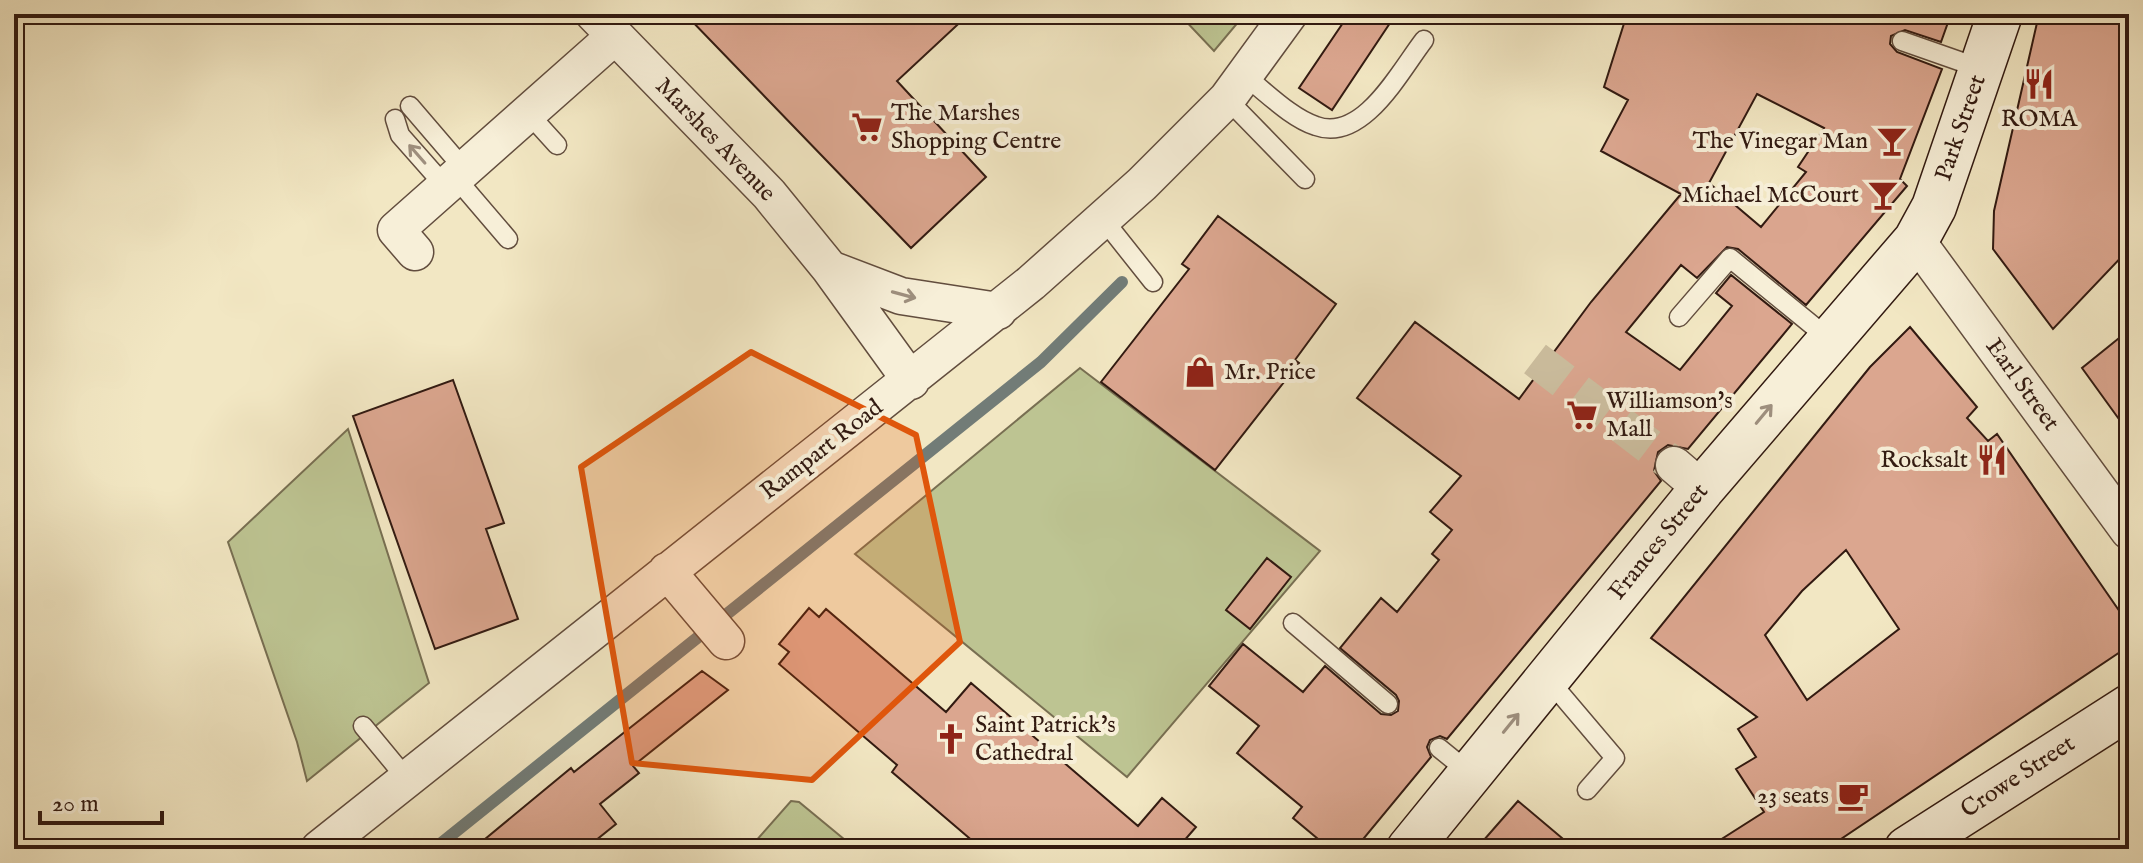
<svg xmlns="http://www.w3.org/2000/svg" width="2143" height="863" viewBox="0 0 2143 863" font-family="'IM FELL English',serif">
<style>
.green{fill:#bdc492;stroke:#786f52;stroke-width:2}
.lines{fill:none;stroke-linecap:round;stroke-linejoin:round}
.stream{stroke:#727c77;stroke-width:12}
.building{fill:#dba68f;stroke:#321a11;stroke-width:2;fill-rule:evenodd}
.street-tunnel{stroke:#ccbe9f;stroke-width:36;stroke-dasharray:36 18;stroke-linecap:butt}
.lane-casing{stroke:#624d3e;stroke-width:21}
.street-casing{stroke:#624d3e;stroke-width:39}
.secondary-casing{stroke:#321a11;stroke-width:47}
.lane{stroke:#f7efd8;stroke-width:18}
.street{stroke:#f7efd8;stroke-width:36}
.secondary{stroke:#f7efd8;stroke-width:44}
.oneway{stroke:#9e8f7e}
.marked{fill:#df560c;fill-opacity:0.2;stroke:#df560c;stroke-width:6;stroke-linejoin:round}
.labels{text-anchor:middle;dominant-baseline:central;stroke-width:8;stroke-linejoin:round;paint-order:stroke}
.poi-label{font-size:24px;fill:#321a11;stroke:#f7efd8;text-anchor:start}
.street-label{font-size:24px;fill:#321a11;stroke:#f7efd8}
</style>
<rect width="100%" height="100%" fill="#f2e7c3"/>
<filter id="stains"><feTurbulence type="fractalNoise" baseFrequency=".0025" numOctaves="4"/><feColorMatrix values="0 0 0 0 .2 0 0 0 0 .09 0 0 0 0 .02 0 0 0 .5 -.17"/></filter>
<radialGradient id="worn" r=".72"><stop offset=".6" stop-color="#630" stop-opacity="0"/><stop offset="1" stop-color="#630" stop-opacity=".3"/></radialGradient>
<path class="green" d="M1179,14H1245L1214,51Z
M1080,368L1320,551L1127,777L855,554Z
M348,429L429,683L307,781L297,742L228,542Z
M791,801L799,802L856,849H755V842Z"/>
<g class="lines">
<path class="stream" d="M434,849L1041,362L1122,282"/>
</g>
<path class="building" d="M685,14H969L897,81L986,177L911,248Z
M1349,14H1396L1332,110L1299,88Z
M1627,14H1951L1941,42L1905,30L1891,36L1890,44L1897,52L1942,69L1900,179L1907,186L1806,305L1738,249L1727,247L1697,278L1681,265L1626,332L1680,370L1732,306L1716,293L1731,275L1792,324L1688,449L1668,445L1658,452L1654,471L1661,481L1447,739L1440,736L1430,740L1427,747L1431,757L1355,849H1330L1293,818L1302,807L1237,753L1259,726L1209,686L1243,644L1303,692L1325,666L1381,714L1391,715L1398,711L1399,701L1396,695L1340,648L1381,598L1397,612L1439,560L1432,554L1452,530L1430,512L1461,476L1357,398L1415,322L1519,399L1591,302L1681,194L1601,151L1628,100L1604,87ZM1757,94L1824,128L1798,167L1806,172L1761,227L1709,183Z
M2039,14H2129V249L2053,329L1993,249L1994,211Z
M1218,216L1336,304L1295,360L1299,363L1215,470L1101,382L1189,269L1182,264Z
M1910,327L1977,407L1967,418L1988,441L1997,434L2129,625V646L1826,849H1706L1764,812L1736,769L1756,757L1738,729L1757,717L1651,638L1870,367ZM1846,550L1899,629L1807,700L1765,635L1802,591Z
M2129,330V433L2082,368Z
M453,380L504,523L486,529L518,619L435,649L353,416Z
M1267,558L1291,577L1250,629L1226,610Z
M809,608L819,617L826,609L946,712L971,683L1138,826L1162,798L1196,827L1177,849H982L892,772L897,765L779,664L789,652L779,644Z
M702,671L728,690L633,766L639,773L600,804L616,824L585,849H473L571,768L574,772Z
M1518,801L1575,849H1476Z"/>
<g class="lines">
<path class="street-tunnel" d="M1535,359L1674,465"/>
<defs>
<path id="lane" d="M1902,41L1982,69
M1245,76C1266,92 1291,118 1316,126C1363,143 1400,71 1424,40
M1227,99L1305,179
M410,106L464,169
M528,113L557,145
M395,119L400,135L445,186
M455,177L508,239
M1103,219L1153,282
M1679,317L1730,258L1828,338
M1293,623L1388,704
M1548,679L1615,758L1587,790
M363,726L406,778
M1439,748L1471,774"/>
<path id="street" d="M594,14L769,194L830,269L911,381
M1916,240L2129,531
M415,252L396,230L615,36
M830,269L901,296L998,311
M1674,465L1702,489
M667,571L726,641
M319,849L1031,283L1142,184L1227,99L1289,14"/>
<path id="secondary" d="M1409,849L1702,489L1916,240L1934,207L2000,14
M1907,849L2129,707"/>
</defs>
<use href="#lane" class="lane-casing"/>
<use href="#street" class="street-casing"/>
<use href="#secondary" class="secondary-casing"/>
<use href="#lane" class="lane"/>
<use href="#street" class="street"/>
<use href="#secondary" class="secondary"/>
</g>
<defs><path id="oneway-shaft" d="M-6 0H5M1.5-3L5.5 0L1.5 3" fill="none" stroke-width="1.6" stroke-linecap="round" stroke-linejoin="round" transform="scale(2)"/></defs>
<g class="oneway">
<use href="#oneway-shaft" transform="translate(417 154) rotate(-131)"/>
<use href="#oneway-shaft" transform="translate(904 295) rotate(15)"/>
<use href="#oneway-shaft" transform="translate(1764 414) rotate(-50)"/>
<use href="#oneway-shaft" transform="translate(1511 723) rotate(-51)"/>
</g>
<path class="marked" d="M751,352L916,435L960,642L812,780L632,763L581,467Z"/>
<defs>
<symbol id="restaurant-bare" viewBox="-9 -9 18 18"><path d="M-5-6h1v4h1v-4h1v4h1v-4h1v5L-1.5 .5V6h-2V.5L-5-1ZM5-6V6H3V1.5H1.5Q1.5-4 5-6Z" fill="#8f2418" stroke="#f7efd8" stroke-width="2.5" paint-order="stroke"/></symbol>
<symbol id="supermarket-bare" viewBox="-9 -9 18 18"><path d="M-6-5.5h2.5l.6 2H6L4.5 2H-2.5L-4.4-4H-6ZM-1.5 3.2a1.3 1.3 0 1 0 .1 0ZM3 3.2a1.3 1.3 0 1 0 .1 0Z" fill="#8f2418" stroke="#f7efd8" stroke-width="2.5" paint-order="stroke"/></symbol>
<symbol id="bar-bare" viewBox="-9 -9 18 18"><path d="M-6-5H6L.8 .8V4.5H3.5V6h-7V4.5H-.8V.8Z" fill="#8f2418" stroke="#f7efd8" stroke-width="2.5" paint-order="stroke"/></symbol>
<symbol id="shop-bare" viewBox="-9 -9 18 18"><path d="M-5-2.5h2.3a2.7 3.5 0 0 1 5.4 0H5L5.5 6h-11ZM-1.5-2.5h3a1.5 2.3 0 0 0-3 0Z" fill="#8f2418" stroke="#f7efd8" stroke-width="2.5" paint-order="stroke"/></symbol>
<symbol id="church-bare" viewBox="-9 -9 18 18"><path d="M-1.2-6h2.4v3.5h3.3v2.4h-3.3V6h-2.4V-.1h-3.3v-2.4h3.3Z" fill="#8f2418" stroke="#f7efd8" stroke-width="2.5" paint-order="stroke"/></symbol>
<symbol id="cafe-bare" viewBox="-9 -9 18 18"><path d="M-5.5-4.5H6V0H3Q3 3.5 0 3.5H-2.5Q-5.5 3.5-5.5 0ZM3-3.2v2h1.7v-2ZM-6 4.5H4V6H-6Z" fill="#8f2418" stroke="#f7efd8" stroke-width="2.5" paint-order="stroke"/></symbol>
</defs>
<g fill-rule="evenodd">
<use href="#restaurant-bare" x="2017" y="62" width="44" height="44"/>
<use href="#supermarket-bare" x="845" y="105" width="44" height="44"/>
<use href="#bar-bare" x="1870" y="119" width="44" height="44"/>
<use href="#bar-bare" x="1861" y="173" width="44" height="44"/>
<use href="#shop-bare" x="1178" y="350" width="44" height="44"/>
<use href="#supermarket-bare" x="1560" y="393" width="44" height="44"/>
<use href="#restaurant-bare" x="1970" y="438" width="44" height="44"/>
<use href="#church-bare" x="929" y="717" width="44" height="44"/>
<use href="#cafe-bare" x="1831" y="774" width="44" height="44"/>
</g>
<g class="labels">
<g class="poi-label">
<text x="891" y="113">The Marshes<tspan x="891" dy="28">Shopping Centre</tspan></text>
<text x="2039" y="119" text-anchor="middle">ROMA</text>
<text x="1868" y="141" text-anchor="end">The Vinegar Man</text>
<text x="1859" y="195" text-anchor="end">Michael McCourt</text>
<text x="1224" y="372">Mr. Price</text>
<text x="1606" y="401">Williamson's<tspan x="1606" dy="28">Mall</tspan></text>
<text x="1968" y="460" text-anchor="end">Rocksalt</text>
<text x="975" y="725">Saint Patrick's<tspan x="975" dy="28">Cathedral</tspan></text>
<text x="1829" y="796" text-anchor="end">23 seats</text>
</g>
<g class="street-label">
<text transform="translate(1961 128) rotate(-71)">Park Street</text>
<text transform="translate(715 140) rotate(46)">Marshes Avenue</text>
<text transform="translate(2022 385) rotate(54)">Earl Street</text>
<text transform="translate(822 450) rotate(-38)">Rampart Road</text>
<text transform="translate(1659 542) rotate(-51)">Frances Street</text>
<text transform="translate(2018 777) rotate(-33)">Crowe Street</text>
</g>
</g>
<rect width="2143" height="863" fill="none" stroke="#f2e7c3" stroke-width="48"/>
<rect x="16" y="16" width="2111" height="831" fill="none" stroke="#321a11" stroke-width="4"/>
<rect x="24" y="24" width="2095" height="815" fill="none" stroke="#321a11" stroke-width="2"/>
<path d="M40 811v12h122v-12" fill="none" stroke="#321a11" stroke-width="4"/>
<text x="52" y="811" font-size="24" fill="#321a11" stroke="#f7efd8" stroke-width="6" paint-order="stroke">20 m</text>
<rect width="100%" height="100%" filter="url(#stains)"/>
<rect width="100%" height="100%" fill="url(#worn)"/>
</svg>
